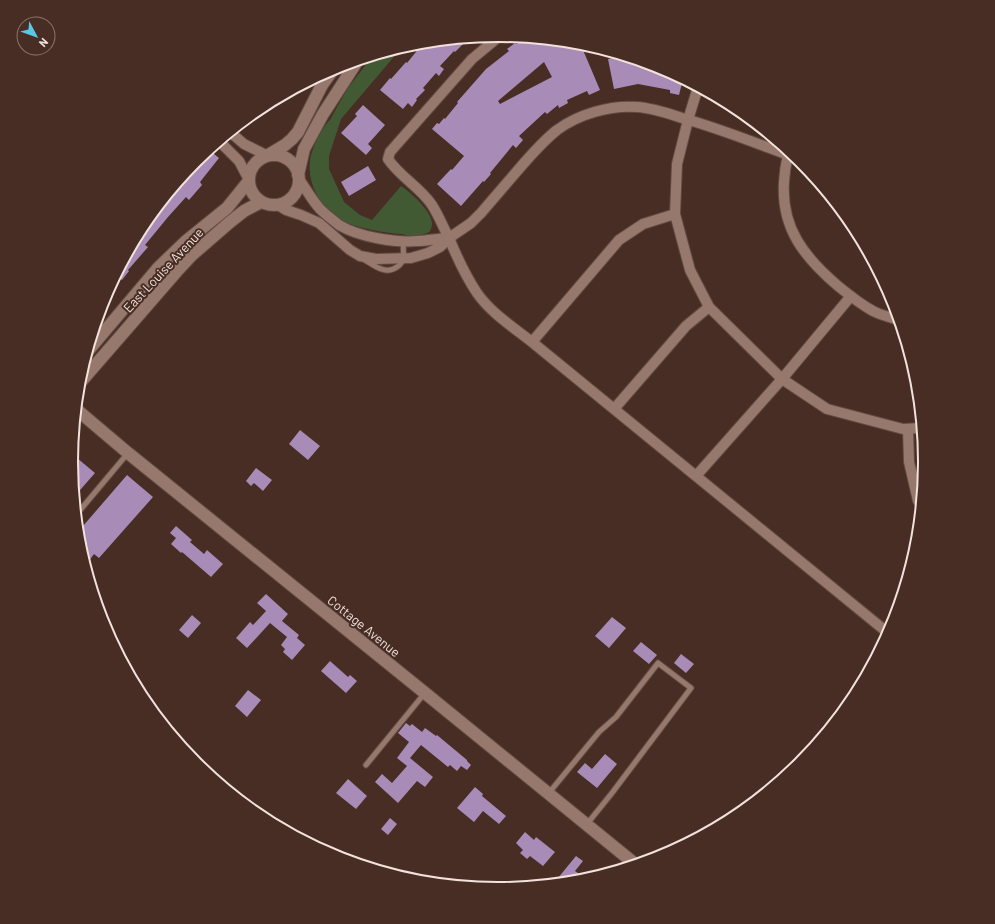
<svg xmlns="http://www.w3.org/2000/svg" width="995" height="924" viewBox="0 0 995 924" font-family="Barlow,sans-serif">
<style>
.green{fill:#425a34}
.building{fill:#a88bb6;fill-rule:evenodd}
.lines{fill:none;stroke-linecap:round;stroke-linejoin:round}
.lane-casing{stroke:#604a42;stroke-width:7}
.street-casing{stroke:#604a42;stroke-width:12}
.secondary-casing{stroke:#604a42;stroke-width:14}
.lane{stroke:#96786d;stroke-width:5}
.street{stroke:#96786d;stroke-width:10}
.secondary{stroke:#96786d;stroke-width:12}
.labels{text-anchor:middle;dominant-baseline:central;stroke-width:4;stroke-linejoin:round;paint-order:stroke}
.street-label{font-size:13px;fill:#f3e2dc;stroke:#472d24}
.rim{fill:none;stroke:#f3e2dc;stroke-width:2}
</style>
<rect width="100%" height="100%" fill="#472d24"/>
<path class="green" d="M403,46L341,119L329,156V169L344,202L360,215L372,220L401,186C411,193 440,217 430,231C428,234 414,237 410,236C407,236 405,234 401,234C385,233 357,228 343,221C321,209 307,185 310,160C312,149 318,136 324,127C326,124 328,122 330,120C336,109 342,98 348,88C352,82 357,77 361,71C364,67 368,61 372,57C376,53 397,49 403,46Z"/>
<path class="building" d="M469,38L455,52L454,51L440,66L444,69L439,76L436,73L423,88L425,90L416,99L417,100L412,107L408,103L403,109L380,90L390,78L391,79L406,62L407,63L424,42Z
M529,38L581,43L591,46L583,50L600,90L589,95L587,91L567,100L568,103L559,108L558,105L547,114L545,112L519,136L523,140L516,148L513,145L490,173L491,174L484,182L483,181L461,206L437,184L451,169L452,170L464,156L432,129L437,123L439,124L444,118L445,119L458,103L457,102L486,69L509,51L507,49L515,43L516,44ZM544,62L552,77L500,104L498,101Z
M623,56L661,68L683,79L679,95L670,93V90L638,84L614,89L608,59Z
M363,105L385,125L368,144L372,148L366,155L341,133L357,116L355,114Z
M208,149L219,158L200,182L202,185L189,200L186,197L168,217L145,245L148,247L128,270L129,271L122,280L116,275L143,225L196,160Z
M368,166L376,180L349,196L341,182Z
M300,430L320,446L308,460L289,444Z
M71,453L95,473L74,497L70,462Z
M256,468L272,480L263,491L254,483L251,486L246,481Z
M127,475L153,497L99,558L94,554L85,566L79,545L77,533Z
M176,526L192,540L190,542L204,554L207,550L223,564L211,577L182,552L181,553L171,544L176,538L170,533Z
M266,594L288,614L282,621L299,635L297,638L305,645L292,660L283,652L285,649L281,645L287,637L270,623L247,648L236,638L250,622L253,625L266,611L257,603Z
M192,615L201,623L188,638L179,630Z
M612,617L626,628L609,648L595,636Z
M641,642L657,655L649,664L633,651Z
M681,654L694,664L686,673L674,663Z
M330,661L348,677L350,675L357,681L346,693L321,671Z
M248,690L261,700L247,717L235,706Z
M406,723L410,726L412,724L422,732L425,728L436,736L437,735L467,760V761L471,765L467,770L461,766L457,771L450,765L448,767L421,745L410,758L433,777L425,787L417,781L398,803L375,782L382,774L392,783L407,766L397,758L409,742L398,733Z
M605,754L617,764L597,788L577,772L585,763L592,769Z
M348,779L367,796L356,809L336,793Z
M475,787L483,794L482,796L506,816L499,824L483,811L474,822L457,808Z
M390,818L397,824L388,835L381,829Z
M525,832L534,840L536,837L555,852L543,866L530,856L527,859L520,853L523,850L516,843Z
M576,856L583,861L575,871L586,879L581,881L564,882L558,878Z"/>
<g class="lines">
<defs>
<path id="lane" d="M365,260C375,266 386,275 397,267C400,265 403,261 403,257C404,252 403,246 403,241
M76,515L128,453
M366,765L424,694
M548,794L599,732L616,717L658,663L691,688L612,793L587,824"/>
<path id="street" d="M501,35L472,59L390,152L388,159C400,177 420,187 432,205C439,216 443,227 449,238C456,255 467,278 477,293C491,313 513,327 532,342L888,633
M698,87L688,120L677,164L675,214L690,270L709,307L782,379L827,409L903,429L921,428
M230,132L244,144L266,155
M219,141L239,161L248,178
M790,152C785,161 785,172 784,182C781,228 804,257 838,286C849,295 860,304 873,311C880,315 890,317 899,320
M299,179C306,189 312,200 320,209C326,215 333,220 339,225C359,237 395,243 418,241C428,241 438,238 449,238
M278,205L286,210L301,215L319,223L350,250L360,256L376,259L411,258L428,253L440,247L449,238L471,223L481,213C493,199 506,184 518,170C530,156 542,142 557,130C579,114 610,105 637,107C653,108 667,113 682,118C718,128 753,142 788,155
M532,342L619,240L643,224L675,214
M614,409L686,326L709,307
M908,429L909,462L918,501
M696,476L782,379L851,296"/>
<path id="secondary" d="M270,154L285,145L292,139L298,132L322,85L335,67
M249 180a25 25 0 1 1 50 0a25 25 0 1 1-50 0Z
M298,175L304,149L323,114L358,60
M87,352L158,268L185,242L227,208L248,182
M78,385L177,271L192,255L230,222L244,211L261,202
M76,409L128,453L425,693L635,864"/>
</defs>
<use href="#lane" class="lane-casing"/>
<use href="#street" class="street-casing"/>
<use href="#secondary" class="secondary-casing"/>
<use href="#lane" class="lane"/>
<use href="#street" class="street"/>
<use href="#secondary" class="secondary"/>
</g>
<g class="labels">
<g class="street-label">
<text transform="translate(163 270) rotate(-47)">East Louise Avenue</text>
<text transform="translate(364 626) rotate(39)">Cottage Avenue</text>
</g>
</g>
<path d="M0 0H995V924H0ZM78 462a420 420 0 1 1 840 0a420 420 0 1 1-840 0Z" fill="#472d24" fill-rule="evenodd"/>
<path class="rim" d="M78 462a420 420 0 1 1 840 0a420 420 0 1 1-840 0Z"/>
<g transform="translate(36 36) rotate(131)"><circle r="19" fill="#472d24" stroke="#8c756e"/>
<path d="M0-3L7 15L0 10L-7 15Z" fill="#59c8e4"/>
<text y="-6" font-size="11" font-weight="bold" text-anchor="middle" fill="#f3e2dc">N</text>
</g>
</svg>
